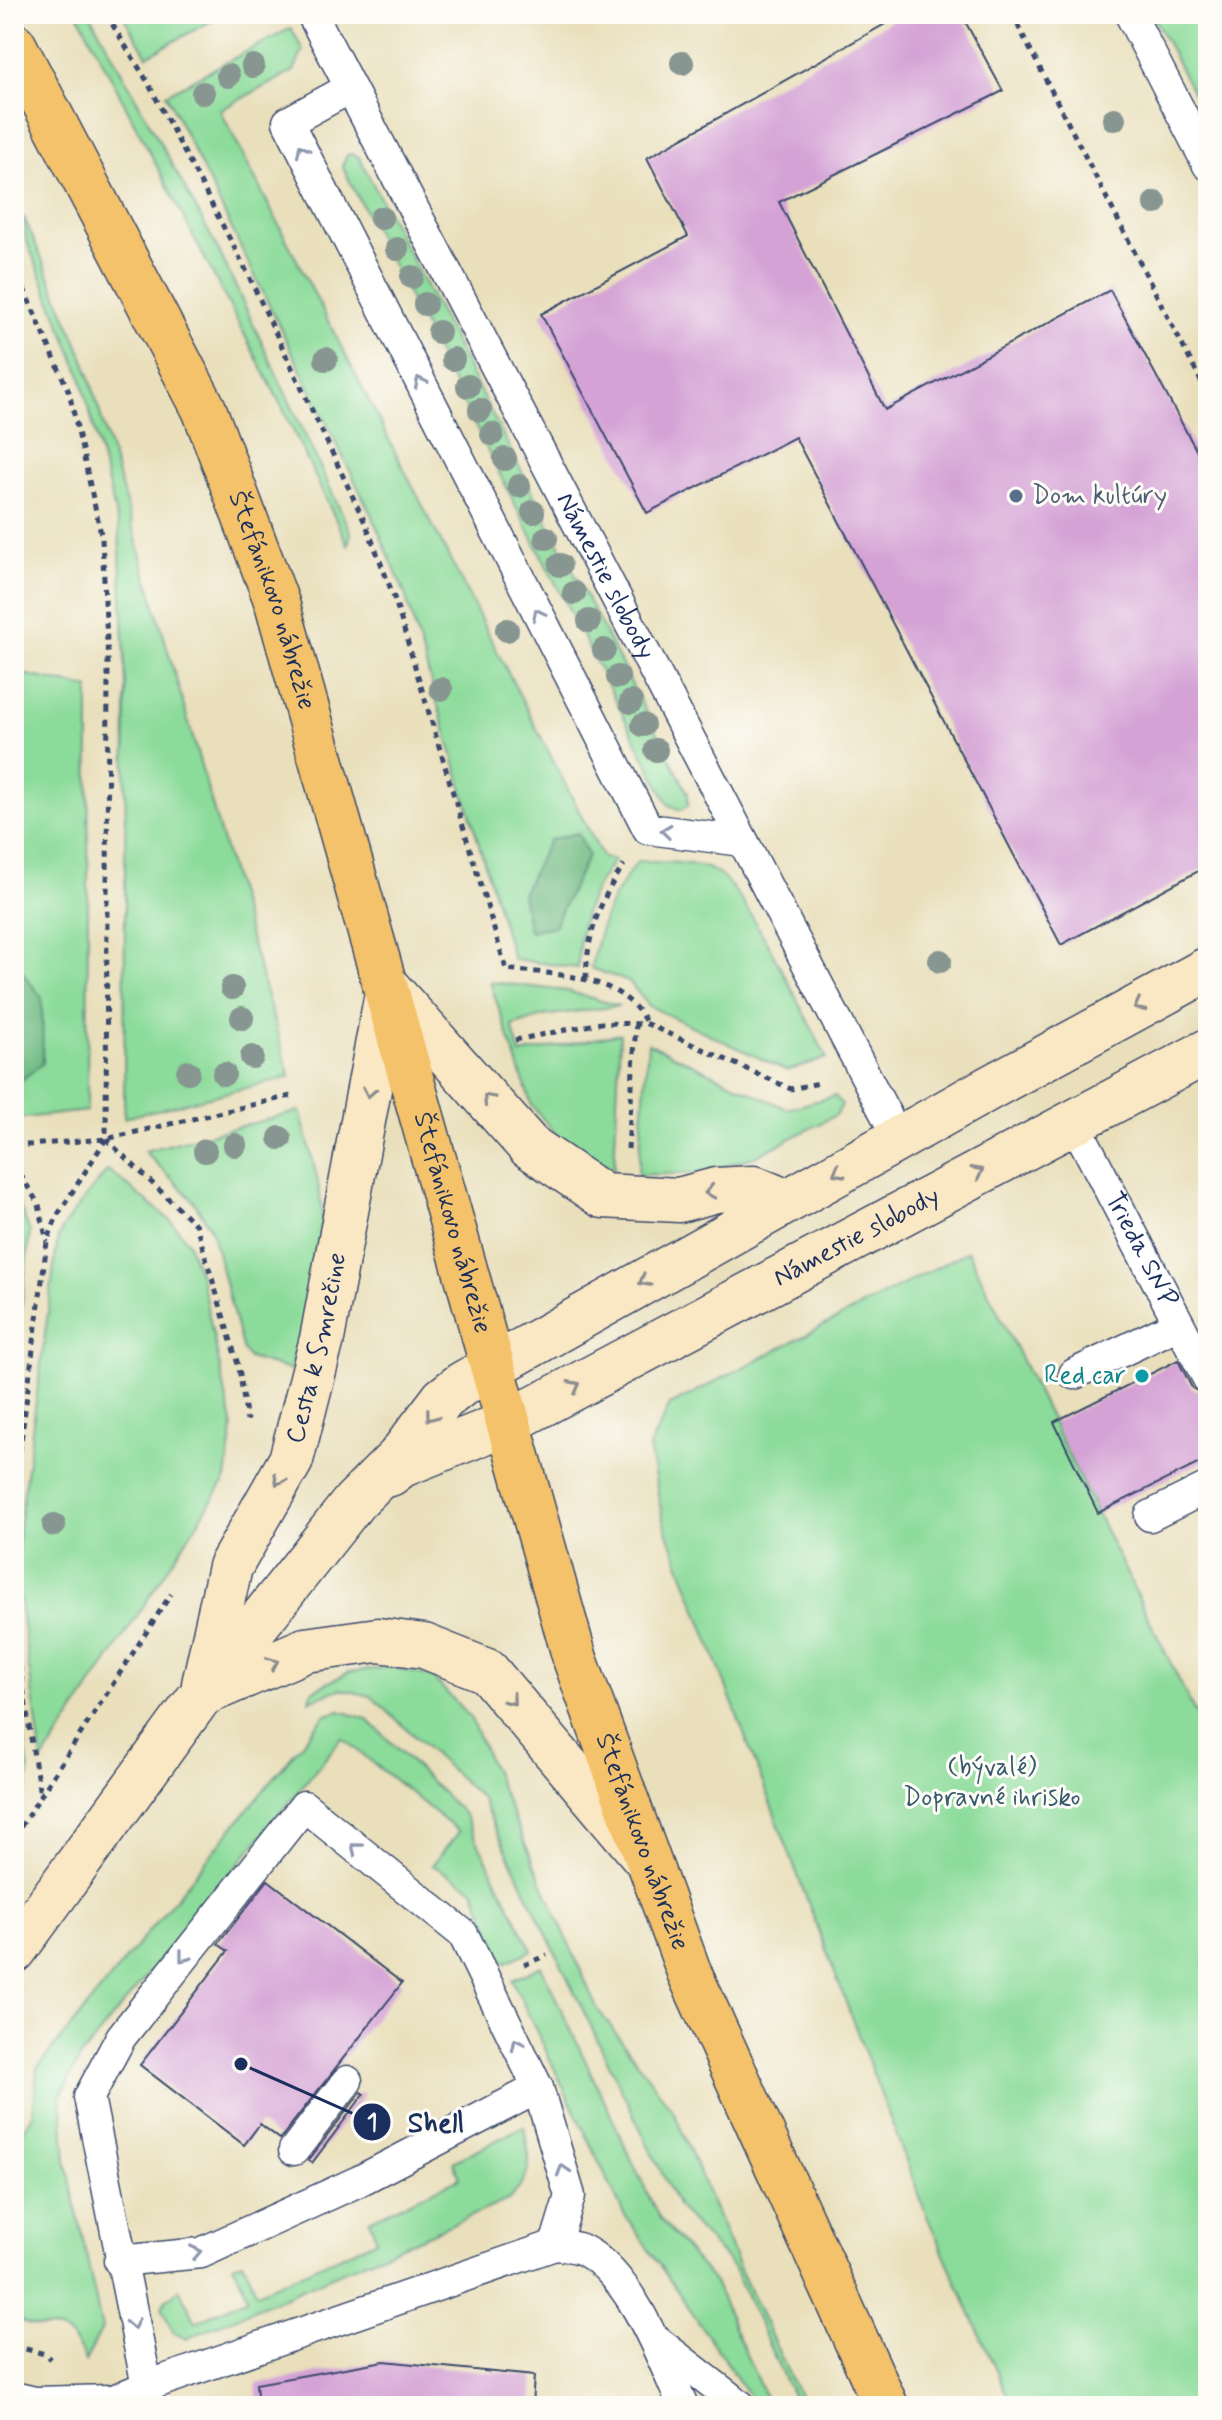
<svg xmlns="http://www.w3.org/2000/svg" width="1222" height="2420" viewBox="0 0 1222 2420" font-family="Mynerve,sans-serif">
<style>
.green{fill:#8bdb9a;stroke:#53857c;stroke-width:2}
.forest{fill:#70bb82;stroke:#467570;stroke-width:2}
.building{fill:#d4a2d5}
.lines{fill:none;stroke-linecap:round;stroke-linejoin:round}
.lane-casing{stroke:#3a496c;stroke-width:33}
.secondary-casing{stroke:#3a496c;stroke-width:47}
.primary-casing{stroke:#3a496c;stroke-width:47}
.path{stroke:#3a496c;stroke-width:5;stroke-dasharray:6 6;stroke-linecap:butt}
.lane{stroke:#fff;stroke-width:30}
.secondary{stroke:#fae7c3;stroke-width:44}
.primary{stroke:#f3c26a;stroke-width:44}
.tree{fill:#879690}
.oneway{stroke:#8d97ae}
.oneway2{stroke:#8a8b90}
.service-dot{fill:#5c6f8a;stroke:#fdfcf7;stroke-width:3}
.culture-dot{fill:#0f9aa8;stroke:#fdfcf7;stroke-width:3}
.labels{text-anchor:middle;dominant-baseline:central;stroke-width:6;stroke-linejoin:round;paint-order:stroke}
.service-label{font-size:26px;fill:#4e5e75;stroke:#fdfcf7;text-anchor:start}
.street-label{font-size:26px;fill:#1b2f5e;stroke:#fdfcf7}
.culture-label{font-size:26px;fill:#0d838f;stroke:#fdfcf7;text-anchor:end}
.park-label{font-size:26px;fill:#375a6d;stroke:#fdfcf7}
.leader{fill:none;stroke:#1b2f5e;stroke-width:3}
.callout-dot{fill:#1b2f5e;stroke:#fdfcf7;stroke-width:3}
.mark-label{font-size:24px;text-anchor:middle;font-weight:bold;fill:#fff}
.callout-label{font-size:28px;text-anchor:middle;font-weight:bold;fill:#1b2f5e;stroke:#fdfcf7;stroke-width:6;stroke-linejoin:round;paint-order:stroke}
</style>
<rect width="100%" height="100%" fill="#fdfcf7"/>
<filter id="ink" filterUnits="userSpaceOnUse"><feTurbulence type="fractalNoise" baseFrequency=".0125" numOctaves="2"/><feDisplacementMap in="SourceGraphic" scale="16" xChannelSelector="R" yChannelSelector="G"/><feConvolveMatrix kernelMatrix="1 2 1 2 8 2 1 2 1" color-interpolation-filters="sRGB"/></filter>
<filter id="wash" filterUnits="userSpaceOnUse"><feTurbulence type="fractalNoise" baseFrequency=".006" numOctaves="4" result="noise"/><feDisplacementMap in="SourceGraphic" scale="32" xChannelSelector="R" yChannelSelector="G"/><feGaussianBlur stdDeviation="1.8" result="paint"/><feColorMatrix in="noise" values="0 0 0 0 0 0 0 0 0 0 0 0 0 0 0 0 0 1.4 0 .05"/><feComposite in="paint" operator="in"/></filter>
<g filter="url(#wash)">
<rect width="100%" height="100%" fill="#e9dfbb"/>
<path class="green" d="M78,14H90L218,249L351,533L348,545L282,407Z
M122,14H224L147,56Z
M1152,14H1208V122Z
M291,28L303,50L294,71L220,110L603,858L614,860C587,897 578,922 578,968L513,959L405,594L373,518L166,94Z
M352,154L359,157L688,793V806L681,810L669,805L342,166L347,155Z
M24,217L86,364L290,1077L124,1118L126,687L119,528L80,373L26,239Z
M14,672L89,688L87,1111L14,1119Z
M638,861C662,863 696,860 717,873C747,891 807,1021 827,1058L787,1071L649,1006L629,982L591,968C599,925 611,895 638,861Z
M490,982L567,991L619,1006L543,1016L512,1026L520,1054L620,1034L614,1169L563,1143L532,1106Z
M648,1043L787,1109L835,1096L842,1105L836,1115L757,1156L701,1173L638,1175Z
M300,1111C310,1150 324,1192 322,1232C320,1279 303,1325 290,1370L249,1358L243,1351L211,1229L192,1199L144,1151Z
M108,1170L170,1220L188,1242L201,1279L233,1428L226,1479L42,1762L16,1574L19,1527L58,1237L71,1215Z
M14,1191L30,1232L14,1372Z
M968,1251L1208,1739V2406H1012L927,2216L663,1520L649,1447L670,1405Z
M391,1667L432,1677L470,1717L597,2008L674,2112L738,2265L804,2406H797L733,2267L678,2207L481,1798L371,1696L340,1689L310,1700L312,1691L349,1672Z
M14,1672L29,1771L27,1788L14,1808Z
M340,1711L367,1719L464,1814L532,1951L504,1963L474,1889L432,1865L459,1832L342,1738L81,2056L61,2095L66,2160L102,2329L85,2361C64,2308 38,2342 14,2314V2147L33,2114L37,2068L325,1715Z
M541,1966L659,2218L713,2280L769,2406H756L623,2212L512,1980Z
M524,2126C530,2161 536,2174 508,2200L186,2339L173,2332L162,2308L165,2300L179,2289L196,2322L248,2298L233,2264L243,2261L257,2293L377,2240L369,2220L460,2178L453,2162Z"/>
<path class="forest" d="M578,833L588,855L554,926L529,931L522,894L549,840Z
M14,961L42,998L43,1063L14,1086Z
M14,1225L22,1244L14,1299Z"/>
<g id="blocks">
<path class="building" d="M903,14H961L1003,91L779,202L885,410L1110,290L1208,472V866L1061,945L795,437L647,513L541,314L688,236L647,158Z
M1178,1360L1192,1388L1208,1397V1459L1098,1513L1054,1422Z
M268,1880L402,1983L280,2139L260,2124L244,2145L140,2065L228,1951L218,1944Z
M361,2092L364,2094L312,2163L308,2161Z
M384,2361L534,2376L532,2406H258L256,2384Z"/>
</g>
</g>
<g filter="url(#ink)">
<use href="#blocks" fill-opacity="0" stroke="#3a496c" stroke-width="2"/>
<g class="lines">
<defs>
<g id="lane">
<path id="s1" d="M312,14L898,1138"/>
<path d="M1130,14L1208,165"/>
<path d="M350,88L288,122L648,829L743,841"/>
<path id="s2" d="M1074,1122L1208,1379"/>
<path d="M1074,1374L1179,1324"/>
<path d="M1150,1516L1208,1487"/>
<path d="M538,2088L570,2196L555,2245"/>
<path d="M294,2150L347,2081"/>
<path d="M119,2261L201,2253L359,2181L538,2088L463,1934L304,1806L121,2037L89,2097L147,2386"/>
<path d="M657,2341L741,2406"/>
<path d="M14,2397L35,2402L111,2400"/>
<path d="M99,2406L147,2386L555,2245C565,2246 577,2246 585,2251C632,2276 662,2359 683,2406"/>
</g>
<g id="secondary">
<path d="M388,988L529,1146L603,1196L679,1200L716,1190L754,1188L785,1201"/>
<path id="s3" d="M390,1474L402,1465L507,1423L1208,1051"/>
<path id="s4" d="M204,1684L230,1567L291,1460L322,1339L388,988"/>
<path d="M207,1692L305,1650L378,1640L424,1646L487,1671L645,1858"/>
<path d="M14,1951L202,1694L354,1502L399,1457L443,1399L462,1384L991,1087L1208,969"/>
</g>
<g id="primary">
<path id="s5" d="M14,45L204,409L277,603L575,1659L689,1972L886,2406"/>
</g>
</defs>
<use href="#lane" class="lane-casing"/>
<use href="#secondary" class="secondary-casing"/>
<use href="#primary" class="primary-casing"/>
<path class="path" d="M106,14L147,81L245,268L367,527L395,600L506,969C557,975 620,973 647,1024
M1012,14L1208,395
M1200,14L1208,29
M14,266L69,392L102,538L108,663L106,1139L57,1216L47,1242L14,1495
M586,979C587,935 599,901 624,865
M515,1040L601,1023L647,1024L791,1089L819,1083
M106,1139L196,1225L239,1368L247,1421
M14,1146L106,1139L295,1095
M628,1149L636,1023
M14,1164L39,1205L47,1242
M14,1630L40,1795
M14,1837L171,1594
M524,1965L547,1955
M14,2346L45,2354L50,2359"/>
<use href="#lane" class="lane"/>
<use href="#secondary" class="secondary"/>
<use href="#primary" class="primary"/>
</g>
<g class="tree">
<circle cx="682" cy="63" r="12"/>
<circle cx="253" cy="66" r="12"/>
<circle cx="228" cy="76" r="12"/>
<circle cx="203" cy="93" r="12"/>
<circle cx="1114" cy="119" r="12"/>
<circle cx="1155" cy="203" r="12"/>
<circle cx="381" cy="218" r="12"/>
<circle cx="397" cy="249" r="12"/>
<circle cx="412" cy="277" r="12"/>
<circle cx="425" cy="304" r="12"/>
<circle cx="439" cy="332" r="12"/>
<circle cx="326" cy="359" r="12"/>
<circle cx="453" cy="359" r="12"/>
<circle cx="468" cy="386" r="12"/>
<circle cx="480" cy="410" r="12"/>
<circle cx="492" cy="434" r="12"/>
<circle cx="505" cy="459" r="12"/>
<circle cx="519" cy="486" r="12"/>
<circle cx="533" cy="512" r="12"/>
<circle cx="546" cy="538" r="12"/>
<circle cx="560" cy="565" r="12"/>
<circle cx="574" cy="593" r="12"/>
<circle cx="589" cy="621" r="12"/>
<circle cx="507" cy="630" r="12"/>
<circle cx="604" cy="650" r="12"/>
<circle cx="618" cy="677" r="12"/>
<circle cx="441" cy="689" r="12"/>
<circle cx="631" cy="702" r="12"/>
<circle cx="643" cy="725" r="12"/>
<circle cx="656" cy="750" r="12"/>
<circle cx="940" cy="961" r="12"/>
<circle cx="232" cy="988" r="12"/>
<circle cx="242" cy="1018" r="12"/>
<circle cx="252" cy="1057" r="12"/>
<circle cx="188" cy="1072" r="12"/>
<circle cx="224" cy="1074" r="12"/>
<circle cx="280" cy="1138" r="12"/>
<circle cx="235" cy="1145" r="12"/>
<circle cx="205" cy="1151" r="12"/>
<circle cx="54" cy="1525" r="12"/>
</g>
<defs><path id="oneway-chevron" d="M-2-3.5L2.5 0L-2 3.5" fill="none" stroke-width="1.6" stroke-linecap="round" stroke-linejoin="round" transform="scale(2)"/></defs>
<g class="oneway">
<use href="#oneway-chevron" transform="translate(302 150) rotate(-117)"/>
<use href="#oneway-chevron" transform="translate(420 382) rotate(-117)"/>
<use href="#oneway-chevron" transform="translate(538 614) rotate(-117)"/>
<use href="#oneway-chevron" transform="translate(666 831) rotate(-173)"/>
<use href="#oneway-chevron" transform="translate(356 1848) rotate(-141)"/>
<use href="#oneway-chevron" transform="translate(184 1957) rotate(128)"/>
<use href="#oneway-chevron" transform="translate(517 2044) rotate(-116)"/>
<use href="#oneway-chevron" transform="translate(563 2170) rotate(-107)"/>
<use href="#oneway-chevron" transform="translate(196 2252) rotate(-12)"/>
<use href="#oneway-chevron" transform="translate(133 2324) rotate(78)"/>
</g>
<g class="oneway2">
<use href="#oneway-chevron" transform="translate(1139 1006) rotate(152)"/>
<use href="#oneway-chevron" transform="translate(369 1092) rotate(101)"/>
<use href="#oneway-chevron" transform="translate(488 1099) rotate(-132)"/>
<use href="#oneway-chevron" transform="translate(838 1172) rotate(151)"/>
<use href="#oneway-chevron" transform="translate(978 1172) rotate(-28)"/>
<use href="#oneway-chevron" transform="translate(710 1192) rotate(169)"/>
<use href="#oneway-chevron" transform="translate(644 1281) rotate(151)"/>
<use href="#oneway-chevron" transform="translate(575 1386) rotate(-28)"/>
<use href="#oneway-chevron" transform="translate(431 1416) rotate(127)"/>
<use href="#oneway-chevron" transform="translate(279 1480) rotate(119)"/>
<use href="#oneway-chevron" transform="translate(273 1663) rotate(-23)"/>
<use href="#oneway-chevron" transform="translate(511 1700) rotate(50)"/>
</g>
</g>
<circle class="service-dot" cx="1016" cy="496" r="8"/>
<circle class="culture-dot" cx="1142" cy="1376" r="8"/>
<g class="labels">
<g class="service-label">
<text x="1032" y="496">Dom kultúry</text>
</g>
<g class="street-label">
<text stroke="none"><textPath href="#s1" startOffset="634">Námestie slobody</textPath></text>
<text stroke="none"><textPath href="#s5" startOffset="614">Štefánikovo nábrežie</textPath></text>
<text stroke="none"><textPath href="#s5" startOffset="1262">Štefánikovo nábrežie</textPath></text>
<text stroke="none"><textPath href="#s3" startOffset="524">Námestie slobody</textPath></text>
<text stroke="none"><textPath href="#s2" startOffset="144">Trieda SNP</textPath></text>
<text stroke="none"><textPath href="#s4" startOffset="358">Cesta k Smrečine</textPath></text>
<text stroke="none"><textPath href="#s5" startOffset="1910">Štefánikovo nábrežie</textPath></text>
</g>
<g class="culture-label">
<text x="1126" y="1376">Red car</text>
</g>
<g class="park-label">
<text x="992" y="1768">(bývalé)<tspan x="992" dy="30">Dopravné ihrisko</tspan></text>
</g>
</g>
<path class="leader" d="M241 2064L372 2122"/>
<g class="callout-dot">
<circle cx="241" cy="2064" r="8"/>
<circle cx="372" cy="2122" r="20"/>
</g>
<g class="mark-label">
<text x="372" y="2130">1</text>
</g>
<g class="callout-label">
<text x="436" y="2132">Shell</text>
</g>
<rect width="1222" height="2420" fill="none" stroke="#fdfcf7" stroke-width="48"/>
</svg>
